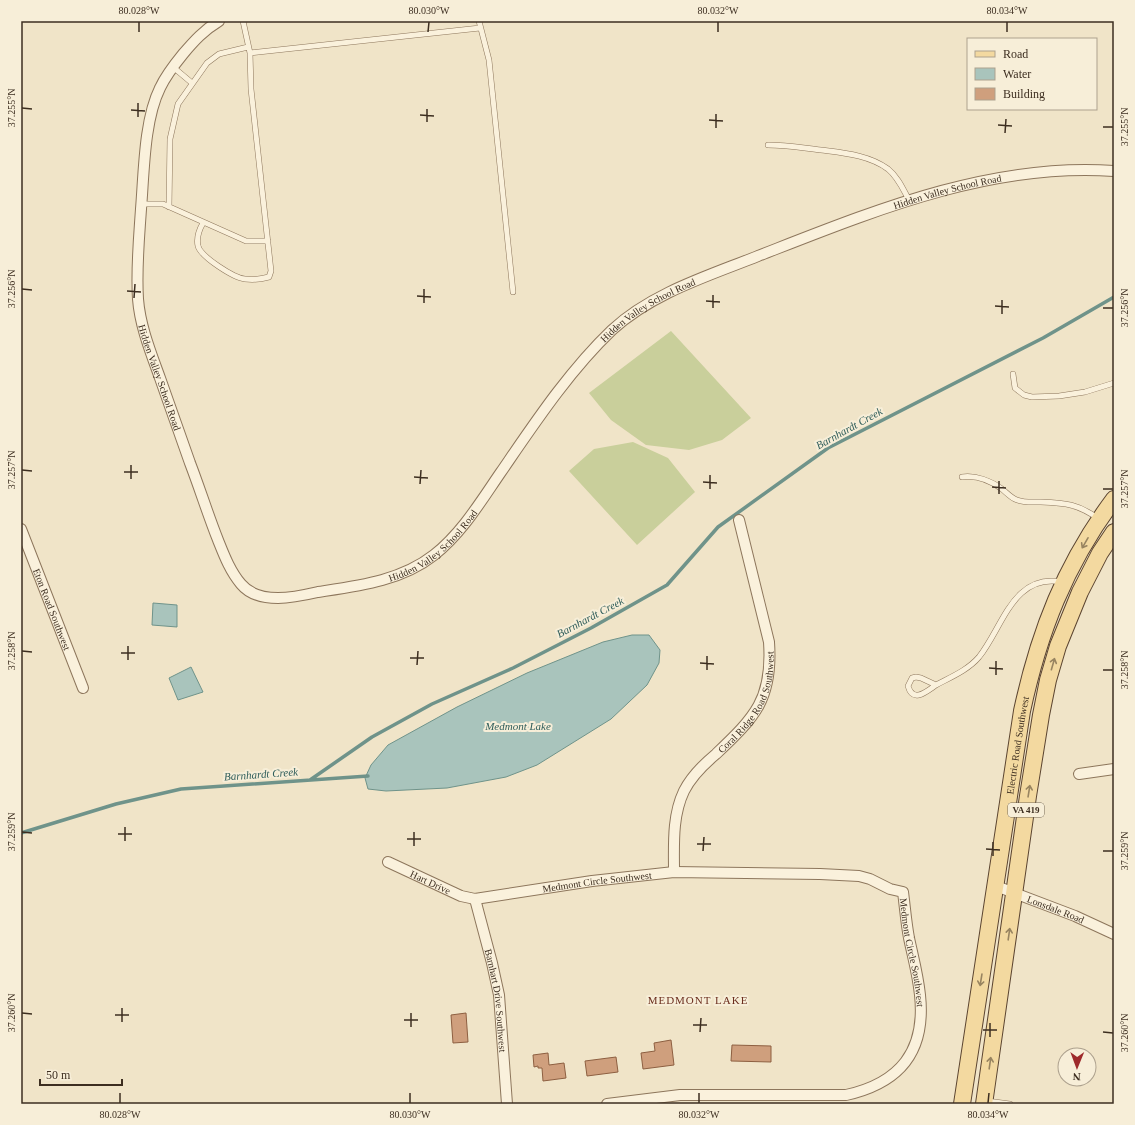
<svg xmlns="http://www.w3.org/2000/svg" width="1135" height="1125" viewBox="0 0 1135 1125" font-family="Georgia,serif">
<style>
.grass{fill:#c9cf9b}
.water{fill:#a9c4bc;stroke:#6f938a}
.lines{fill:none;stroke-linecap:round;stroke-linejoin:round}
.stream{stroke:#6f938a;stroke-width:3.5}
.building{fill:#cf9f7d;stroke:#8d5f41}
.service-casing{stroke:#8d765c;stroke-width:6}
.minor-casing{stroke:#8d765c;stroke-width:12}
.primary-casing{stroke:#5b4430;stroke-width:18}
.service{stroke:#faf1dc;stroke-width:5}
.minor{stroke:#faf1dc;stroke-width:10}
.primary{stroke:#f3d9a0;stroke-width:16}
.oneway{stroke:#988460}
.ticks{fill:none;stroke:#3d2e20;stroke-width:1.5}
.labels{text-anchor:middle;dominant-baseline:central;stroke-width:4;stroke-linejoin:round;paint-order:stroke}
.shield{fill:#f7eed8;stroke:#756857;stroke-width:1}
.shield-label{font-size:9px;font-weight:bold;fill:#3d2e20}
.street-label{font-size:10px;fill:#3d2e20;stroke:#f7eed8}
.water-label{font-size:11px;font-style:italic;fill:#2f5d5a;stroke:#f7eed8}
.neighbourhood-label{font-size:11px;letter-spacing:1px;fill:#6b2e1e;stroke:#f7eed8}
.neatline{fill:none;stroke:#3d2e20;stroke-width:1.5}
.ticks-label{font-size:10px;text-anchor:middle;fill:#3d2e20}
</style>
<rect width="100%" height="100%" fill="#f0e4c8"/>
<path class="grass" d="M671,331L751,418L722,440L689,450L646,445L611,420L589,393Z
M633,442L668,458L695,492L637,545L569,471L594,449Z"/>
<path class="water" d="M153,603L177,605V627L152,625Z
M632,635H649L660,650L659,663L647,685L611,719L537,765L506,777L447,788L386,791L368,789L365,778L371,765L388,745L457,707L527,673L603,642Z
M191,667L203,692L178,700L169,678Z"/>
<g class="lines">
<path class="stream" d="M310,780L372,737L432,704L513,668L591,628L667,585L718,527L828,448L1043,338L1114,297
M21,833L116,804L181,789L368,776"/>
</g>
<path class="building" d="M466,1013L468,1042L453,1043L451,1015Z
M671,1040L674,1065L643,1069L641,1053L655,1051L654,1043Z
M732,1045L771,1046V1062L731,1061Z
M548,1053L549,1065L564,1063L566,1078L543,1081L542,1068H538V1066L534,1067L533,1055Z
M616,1057L618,1072L587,1076L585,1061Z"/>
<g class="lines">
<defs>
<path id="service" d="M479,21L489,60L513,292
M250,53L480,28
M173,67L192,83
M768,145C786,145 803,148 821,150C844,153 869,155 888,169C898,177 903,189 909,200
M142,204H163L246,241H268
M169,207L170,139L178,104L207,63L219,54L248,47
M203,223C199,230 196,237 198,246C201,257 234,278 245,279C253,280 262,279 269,277L271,271L251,89L250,53L243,21
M1013,374L1015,388L1024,395L1032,397L1059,396L1085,392L1114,383
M962,477C976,475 991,481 1002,489C1007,493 1011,498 1017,500C1025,503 1033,502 1041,502C1066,503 1078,504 1099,519
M916,677L921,678L936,685C927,691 913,704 908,686L912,678Z
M936,685C951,677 968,670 979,657C1003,627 1013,573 1062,582
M987,1101L1010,1104"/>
<g id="minor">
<path id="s1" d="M219,21C204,30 194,41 183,54C174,65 166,75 160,88C144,120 144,173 141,209C139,239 136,269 138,299C140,326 151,353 160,378C170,406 180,435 190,463C200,489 208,515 218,540C224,555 230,571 241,584C250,595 264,598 278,598C291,598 305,595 318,592C358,586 401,581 434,555C462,533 481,501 501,472C534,424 569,371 612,330C652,293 708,276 758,256C871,212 990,162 1114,171"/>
<path id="s2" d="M21,529L83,688"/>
<path d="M1079,774L1114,769"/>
<path id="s3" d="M388,862L461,896L475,899L592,881L674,872L820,874L859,876L870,879L890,889L903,892C905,907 906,922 909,938C913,957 918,975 920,995C926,1051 900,1083 846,1095H680L607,1104"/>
<path id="s4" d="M674,872C674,845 672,816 684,791C691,777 704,764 716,754C755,717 773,699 769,642L739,520"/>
<path id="s5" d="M996,886L1075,916L1114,934"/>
<path id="s6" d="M475,899L492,963L499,995L507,1104"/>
</g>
<g id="primary">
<path id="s7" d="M962,1104L1022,711C1039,632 1065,565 1114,499"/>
<path d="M984,1104L1028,796L1041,715L1048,680L1058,646L1080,592L1100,553L1114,532"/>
</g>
</defs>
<use href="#service" class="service-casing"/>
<use href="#minor" class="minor-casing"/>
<use href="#primary" class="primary-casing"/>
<use href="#service" class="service"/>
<use href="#minor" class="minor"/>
<use href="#primary" class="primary"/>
</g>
<defs><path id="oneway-shaft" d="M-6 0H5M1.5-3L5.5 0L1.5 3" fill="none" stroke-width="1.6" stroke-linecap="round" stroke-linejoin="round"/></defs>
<g class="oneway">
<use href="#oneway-shaft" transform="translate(1085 543) rotate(120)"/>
<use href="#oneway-shaft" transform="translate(1053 664) rotate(-74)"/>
<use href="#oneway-shaft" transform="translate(1029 791) rotate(-81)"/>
<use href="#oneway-shaft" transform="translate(1009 934) rotate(-82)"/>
<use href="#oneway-shaft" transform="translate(981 980) rotate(99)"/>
<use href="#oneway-shaft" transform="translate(990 1063) rotate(-82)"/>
</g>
<path class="ticks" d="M139,32V22M428,32L429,22M718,32V22M1007,32V22M22,108L32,109M131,110L145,111M420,115L434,116M138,117V103M709,120L723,121M427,122V109M998,125L1012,126M1103,127H1113M716,128V114M1005,133L1006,119M22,289L32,290M127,291L141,292M417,296L431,297M134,298L135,284M706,301L720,302M424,303V289M995,306L1009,307M713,308V295M1103,308H1113M1002,314V300M22,470L32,471M124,472H138M414,477L428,478M131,479V465M703,482L717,483M420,484L421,470M992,487L1006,488M710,489V475M1103,489H1113M999,494V481M22,651L32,652M121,653H135M410,658H424M128,660V646M700,663L714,664M417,665L418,651M989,668L1003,669M707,670V656M1103,670H1113M996,675V661M22,832L32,833M118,834H132M407,839H421M125,841V827M697,844H711M414,846V832M986,849L1000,850M703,851L704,837M1103,851H1113M993,856V842M22,1013L32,1014M115,1015H129M404,1020H418M122,1022V1008M693,1025H707M411,1027V1013M983,1030H997M700,1032L701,1018M1103,1032L1113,1033M990,1037V1023M120,1103V1093M410,1103V1093M699,1103V1093M988,1103L989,1093"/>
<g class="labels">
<rect class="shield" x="1008" y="803" width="36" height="14" rx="3"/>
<g class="shield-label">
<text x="1026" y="810">VA 419</text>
</g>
<g class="street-label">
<text stroke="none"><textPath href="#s1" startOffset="1465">Hidden Valley School Road</textPath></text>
<text stroke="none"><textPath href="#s1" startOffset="1141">Hidden Valley School Road</textPath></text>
<text stroke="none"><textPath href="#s1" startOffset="385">Hidden Valley School Road</textPath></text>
<text stroke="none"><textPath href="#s1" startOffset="817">Hidden Valley School Road</textPath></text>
<text stroke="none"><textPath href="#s2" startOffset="86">Eton Road Southwest</textPath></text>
<text stroke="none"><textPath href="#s4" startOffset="194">Coral Ridge Road Southwest</textPath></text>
<text stroke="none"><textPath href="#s7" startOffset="363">Electric Road Southwest</textPath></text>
<text stroke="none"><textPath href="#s3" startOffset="218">Medmont Circle Southwest</textPath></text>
<text stroke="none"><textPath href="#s3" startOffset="47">Hart Drive</textPath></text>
<text stroke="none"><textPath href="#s5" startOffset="64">Lonsdale Road</textPath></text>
<text stroke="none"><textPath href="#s3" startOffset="589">Medmont Circle Southwest</textPath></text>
<text stroke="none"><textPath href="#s6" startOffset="104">Barnhart Drive Southwest</textPath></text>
</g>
<g class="water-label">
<text transform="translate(849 428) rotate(-29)">Barnhardt Creek</text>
<text transform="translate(590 617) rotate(-28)">Barnhardt Creek</text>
<text x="518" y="726">Medmont Lake</text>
<text transform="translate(261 774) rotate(-4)">Barnhardt Creek</text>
</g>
<g class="neighbourhood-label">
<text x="698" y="1000">MEDMONT LAKE</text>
</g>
</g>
<rect width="1135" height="1125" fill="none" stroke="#f7eed8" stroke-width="44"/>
<rect x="967" y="38" width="130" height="72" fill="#f7eed8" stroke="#ada18e"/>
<rect x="975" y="51" width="20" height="6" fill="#f3d9a0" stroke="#ada18e"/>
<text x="1003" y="58" font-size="12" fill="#3d2e20">Road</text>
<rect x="975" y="68" width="20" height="12" fill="#a9c4bc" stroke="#ada18e"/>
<text x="1003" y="78" font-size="12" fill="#3d2e20">Water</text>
<rect x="975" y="88" width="20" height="12" fill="#cf9f7d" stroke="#ada18e"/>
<text x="1003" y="98" font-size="12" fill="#3d2e20">Building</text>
<g transform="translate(1077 1067) rotate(181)"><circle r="19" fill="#f7eed8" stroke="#ada18e"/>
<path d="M0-3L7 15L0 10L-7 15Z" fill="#9e2a2b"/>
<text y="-6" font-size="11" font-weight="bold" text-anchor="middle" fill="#3d2e20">N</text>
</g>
<path d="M40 1079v6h82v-6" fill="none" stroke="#3d2e20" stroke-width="2"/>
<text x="46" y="1079" font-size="12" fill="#3d2e20" stroke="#f7eed8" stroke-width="3" paint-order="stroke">50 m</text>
<rect x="22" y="22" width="1091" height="1081" class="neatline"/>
<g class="ticks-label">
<text x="139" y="14">80.028°W</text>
<text x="429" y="14">80.030°W</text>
<text x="718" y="14">80.032°W</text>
<text x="1007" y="14">80.034°W</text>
<text transform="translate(11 108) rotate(-90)" y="4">37.255°N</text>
<text transform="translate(1124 127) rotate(-90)" y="4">37.255°N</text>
<text transform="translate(11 289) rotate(-90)" y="4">37.256°N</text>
<text transform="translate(1124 308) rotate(-90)" y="4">37.256°N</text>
<text transform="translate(11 470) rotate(-90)" y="4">37.257°N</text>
<text transform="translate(1124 489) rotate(-90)" y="4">37.257°N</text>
<text transform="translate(11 651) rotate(-90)" y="4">37.258°N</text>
<text transform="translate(1124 670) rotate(-90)" y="4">37.258°N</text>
<text transform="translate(11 832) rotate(-90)" y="4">37.259°N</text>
<text transform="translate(1124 851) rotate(-90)" y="4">37.259°N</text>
<text transform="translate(11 1013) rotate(-90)" y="4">37.260°N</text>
<text transform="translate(1124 1033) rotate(-90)" y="4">37.260°N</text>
<text x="120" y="1118">80.028°W</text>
<text x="410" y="1118">80.030°W</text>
<text x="699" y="1118">80.032°W</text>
<text x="988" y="1118">80.034°W</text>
</g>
</svg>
